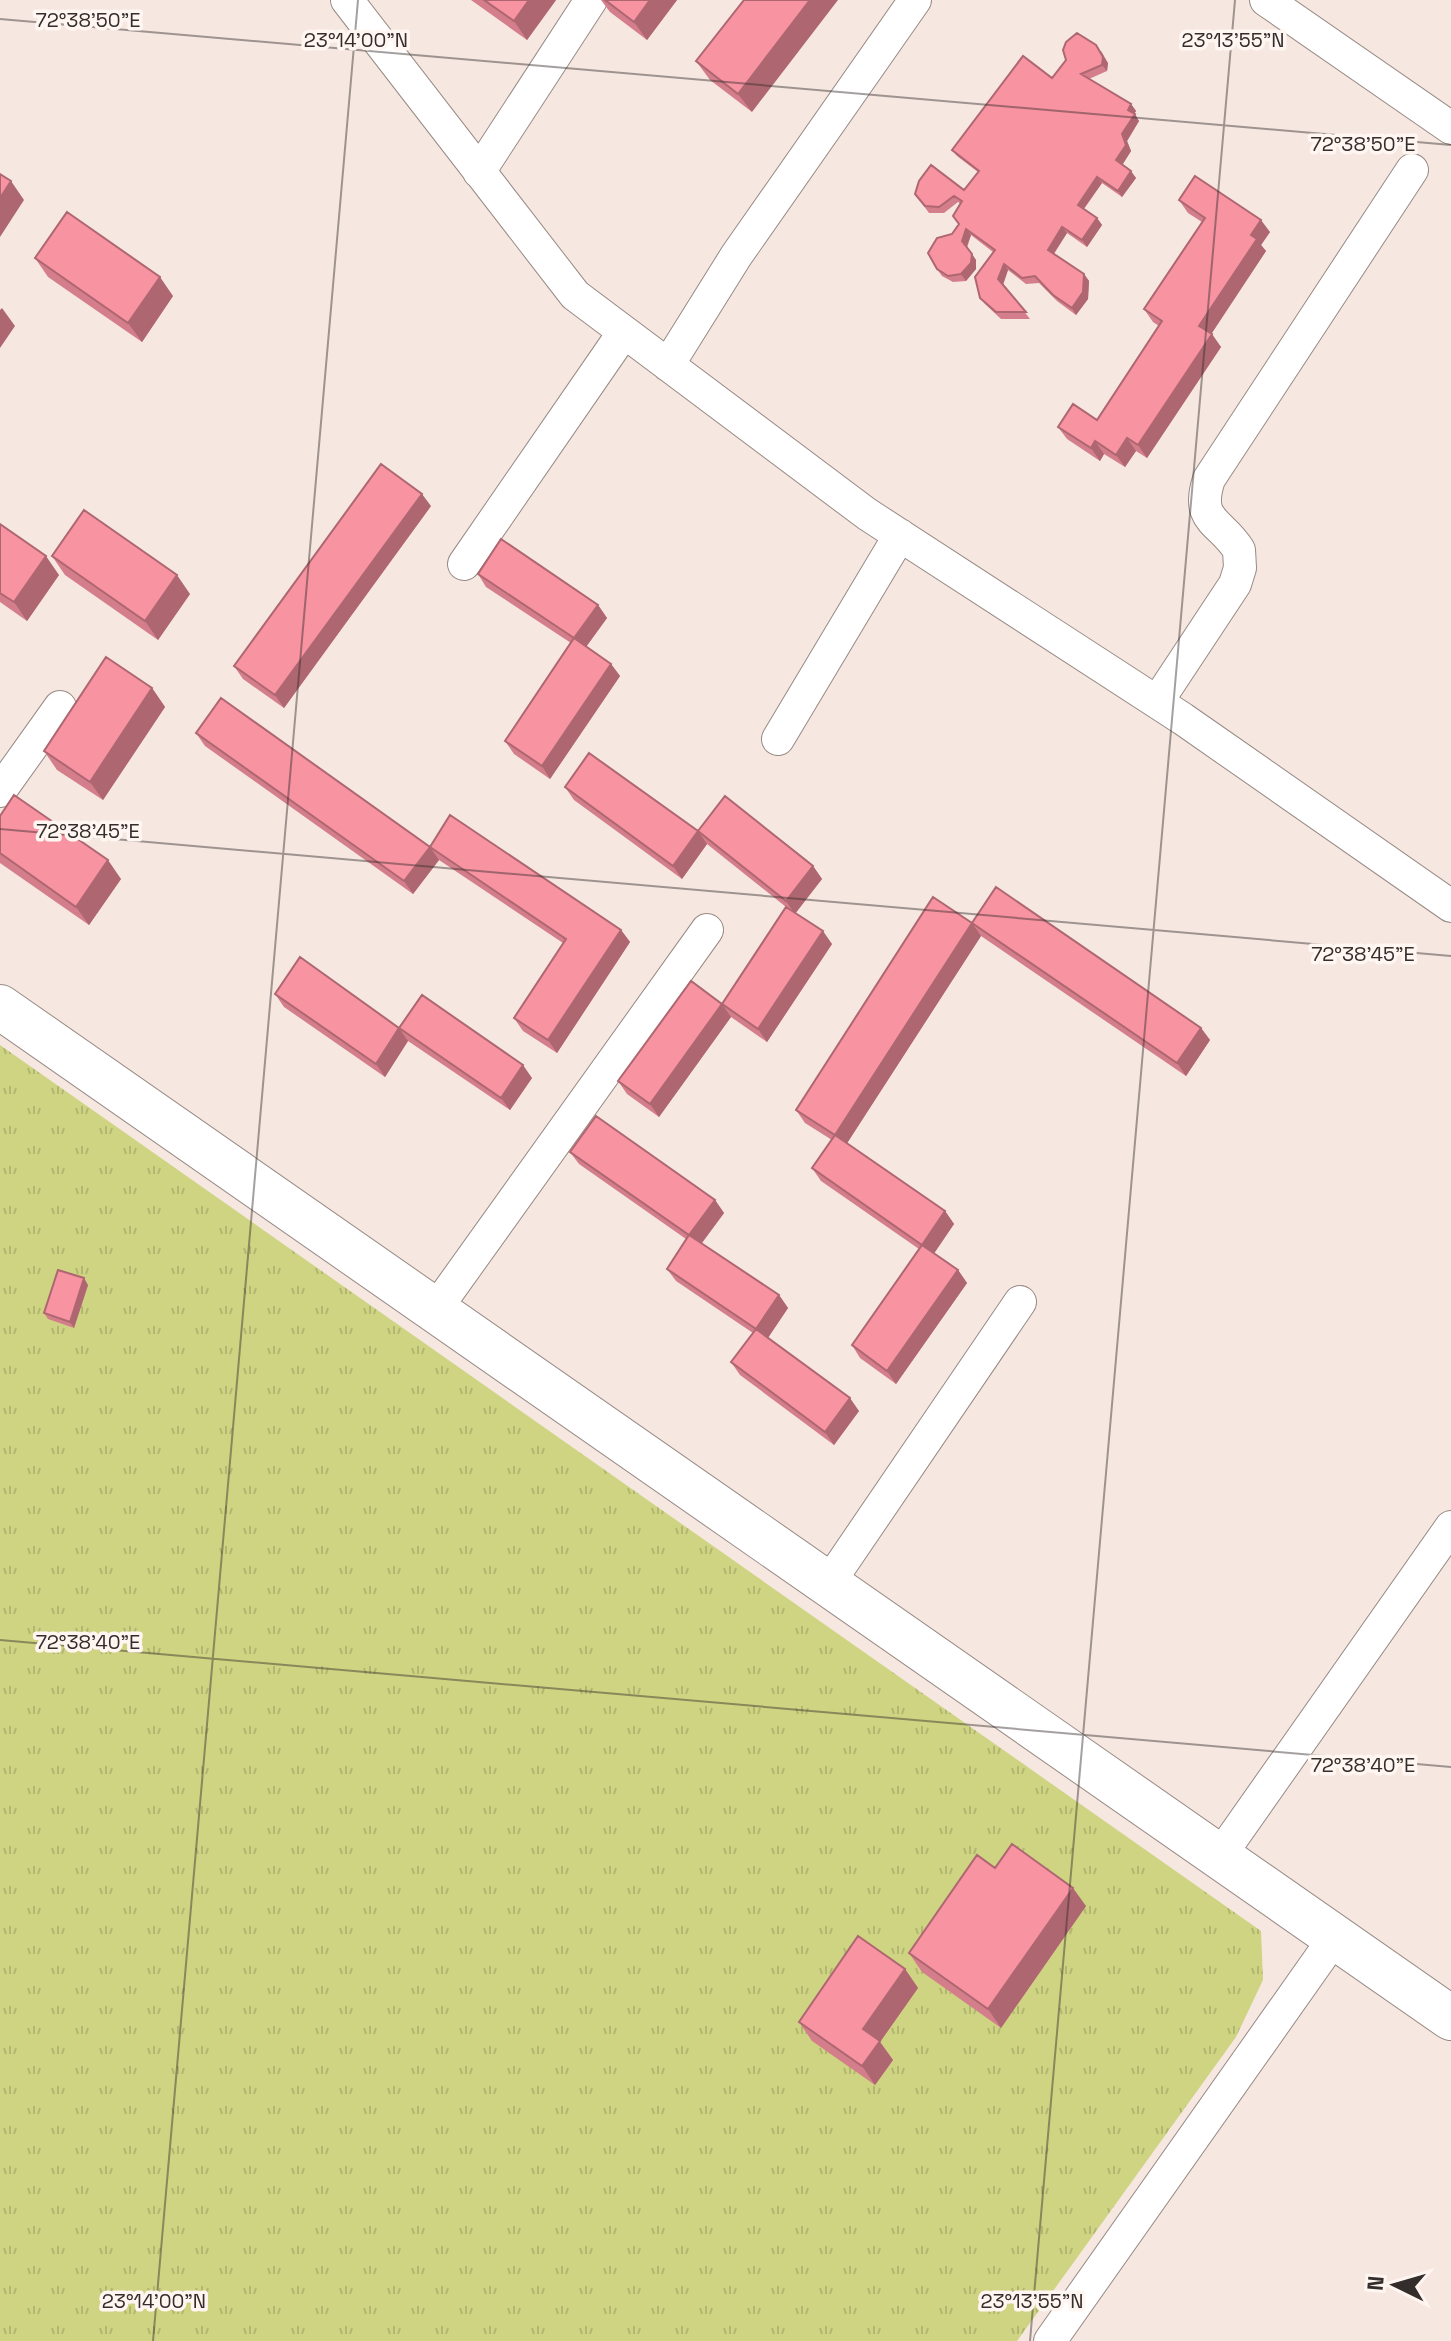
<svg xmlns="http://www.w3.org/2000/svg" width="1451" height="2341" viewBox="0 0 1451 2341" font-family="'Space Grotesk',sans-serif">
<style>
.grass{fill:url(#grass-tufts)}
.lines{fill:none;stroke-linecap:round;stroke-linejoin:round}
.street-casing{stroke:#978a84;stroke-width:34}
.secondary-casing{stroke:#978a84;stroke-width:46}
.street{stroke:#fff;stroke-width:32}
.secondary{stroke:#fff;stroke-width:44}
.wall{fill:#d57e8b}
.shaded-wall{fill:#ae6771}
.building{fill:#f893a2;stroke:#ae6771;stroke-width:2}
.ticks{fill:none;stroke:#332d2b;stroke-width:2;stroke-opacity:0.45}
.ticks-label{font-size:20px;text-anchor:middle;fill:#332d2b;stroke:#fff6f2;stroke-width:7;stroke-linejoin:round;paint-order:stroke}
</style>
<defs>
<pattern id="grass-tufts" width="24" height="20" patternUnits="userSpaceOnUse" patternTransform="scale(2)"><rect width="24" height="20" fill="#ced482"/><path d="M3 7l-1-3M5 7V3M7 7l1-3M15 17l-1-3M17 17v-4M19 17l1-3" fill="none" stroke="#b1b670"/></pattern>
</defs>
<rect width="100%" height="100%" fill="#f6e7e1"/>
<path class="grass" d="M0,1045L1261,1931L1263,1980L1236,2037L1017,2341H0Z"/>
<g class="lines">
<defs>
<path id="street" d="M347,0L575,295L867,514L1183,719L1451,906
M1266,0L1451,128
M479,172L591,0
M668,365L736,256L915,0
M464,564L624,332
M1157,702L1235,584L1240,568L1239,550C1220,520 1195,522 1209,479L1412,170
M778,739L900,535
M0,791L60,707
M435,1310L707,930
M828,1584L1020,1302
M1219,1857L1451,1527
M1050,2341L1335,1937"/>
<path id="secondary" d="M0,1007L1451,2018"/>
</defs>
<use href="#street" class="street-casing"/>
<use href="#secondary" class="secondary-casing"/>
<use href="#street" class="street"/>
<use href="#secondary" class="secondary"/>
</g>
<path class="wall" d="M471,0H556L527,40Z
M601,0H677L647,40L610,12Z
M744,0L752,112L710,80L696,61Z
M1108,63L1107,71L1089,79L1131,104L1136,111L1134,114L1139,121L1127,141L1131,151L1122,165L1136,178L1122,197L1102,183L1084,209L1097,218L1102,225L1087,247L1067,233L1054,254L1084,274L1089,281L1088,299L1076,315L1057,301L1039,283L1026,284L1008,270L1003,284L1030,319H1001L985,304L980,298L993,252L971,235L967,248L976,260V269L966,281L953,282L942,276L937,269L952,234L959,224L961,204L958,202L944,213H929L915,194L964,190L978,172L957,156L952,150L1052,78Z
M1179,200L1270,232L1261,245L1266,251L1211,334L1221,347L1147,458L1136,451L1125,467L1104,454L1100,461L1067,439L1058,427L1097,420L1159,326L1153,322L1144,309L1202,222L1188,213Z
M35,258L173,296L142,342L48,277Z
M431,506L284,708L243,679L234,666Z
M0,524L59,575L27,621L0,602Z
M52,556L190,594L158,640L65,575Z
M478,574L598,605L607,618L586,647L611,664L620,676L550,779L514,754L505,741L571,643L486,587Z
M152,688L165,707L103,800L57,770L44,751Z
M196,733L430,847L621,930L630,942L557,1053L523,1031L514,1018L563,943L439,860L413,894L205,746Z
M565,787L698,831L707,844L682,879L574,800Z
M0,816L121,879L89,925L0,863Z
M698,831L813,866L822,879L795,913L832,944L767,1042L731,1017L659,1117L627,1094L618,1081L722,1004L786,907L707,844Z
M972,923L981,936L847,1143L945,1211L954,1224L934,1253L958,1270L967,1283L896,1384L860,1358L852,1345L919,1249L821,1181L812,1168L832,1140L805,1123L796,1110Z
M972,923L1201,1028L1210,1040L1186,1076L981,936Z
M275,994L399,1028L532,1078L510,1110L408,1041L385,1077L284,1007Z
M570,1152L715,1200L724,1213L702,1243L779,1295L788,1308L768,1338L859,1411L834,1445L740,1375L731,1362L753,1333L676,1281L667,1269L686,1239L579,1164Z
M88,1285L74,1328L48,1319L44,1313Z
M995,1868L1086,1906L1001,2028L922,1972L909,1953Z
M905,1969L918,1988L880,2042L893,2060L875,2085L812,2041L799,2022Z"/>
<path class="shaded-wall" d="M529,0H556L527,40L514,21Z
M650,0H677L647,40L634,22Z
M810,0H838L752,112L738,94Z
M1101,51L1108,63L1107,71L1102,65Z
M1131,104L1136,111L1132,117L1128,110Z
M1135,114L1139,121L1127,141L1131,151L1121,167L1116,160L1122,134Z
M1131,171L1136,178L1122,197L1118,191Z
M1097,177L1102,183L1082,211L1078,205Z
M11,181L24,200L0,237V198Z
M1097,218L1102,225L1087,247L1082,240Z
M1261,220L1270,232L1261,245L1266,251L1208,339L1199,326L1251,235Z
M1062,227L1067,233L1052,256L1048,250Z
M966,229L971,235L966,248L962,241Z
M972,254L976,260V269L966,281L961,274Z
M1004,264L1008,270L1003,285L998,279Z
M1084,274L1089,281L1088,299L1076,315L1072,308Z
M160,277L173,296L142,342L128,323Z
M2,308L15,326L0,348V310Z
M1212,334L1221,347L1147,458L1138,445Z
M1127,438L1136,451L1125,467L1116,455Z
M1095,441L1104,454L1100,461L1091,448Z
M422,494L431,506L284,708L275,695Z
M46,556L59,575L27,621L14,602Z
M177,575L190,594L158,640L145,621Z
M598,605L607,618L583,651L574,638Z
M611,664L620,676L550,779L542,766Z
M152,688L165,707L103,800L90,782Z
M698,831L707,844L682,879L673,866Z
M430,847L439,860L413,894L404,881Z
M108,860L121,879L89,925L76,907Z
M813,866L822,879L795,914L786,901Z
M972,923L981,936L844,1148L835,1135Z
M621,930L630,942L557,1053L548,1040Z
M823,931L832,944L767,1042L758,1029Z
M722,1004L731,1017L659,1117L650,1104Z
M399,1028L408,1041L385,1077L376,1064Z
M1201,1028L1210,1040L1186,1076L1177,1063Z
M523,1065L532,1078L510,1110L501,1098Z
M715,1200L724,1213L698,1248L689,1235Z
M945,1211L954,1224L931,1258L922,1245Z
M958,1270L967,1283L896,1384L887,1371Z
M84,1278L88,1285L74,1328L70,1322Z
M779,1295L788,1308L765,1342L756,1329Z
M850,1398L859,1411L834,1445L825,1432Z
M1073,1888L1086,1906L1001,2028L988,2009Z
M905,1969L918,1988L880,2042L893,2060L875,2085L862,2066L863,2029Z"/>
<path class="building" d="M484,0H529L514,21Z
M605,0H650L634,22Z
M744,0H810L738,94L696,61Z
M1077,33L1096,45L1103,57L1102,65L1081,74L1131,104L1128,110L1135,114L1122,134L1126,145L1116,160L1131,171L1118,191L1097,177L1078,205L1097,218L1082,240L1062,227L1048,250L1084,274L1083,292L1072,308L1053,295L1035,276L1022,278L1004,264L998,279L1026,312H996L980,298L975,277L995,250L966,229L962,241L972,254L971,263L961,274L948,276L937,269L928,253L937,238L952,234L959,224L953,216L962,201L954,196L939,207L925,206L915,194L919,181L931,165L964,190L979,171L952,150L1023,56L1052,78L1066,60L1063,50L1066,42Z
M0,174L11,181L0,198Z
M1195,176L1261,220L1251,235L1257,239L1199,326L1212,334L1138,445L1127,438L1116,455L1095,441L1091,448L1058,427L1073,404L1097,420L1162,321L1144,309L1205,218L1179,200Z
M67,212L160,277L128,323L35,258Z
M381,464L422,494L275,695L234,666Z
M84,510L177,575L145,621L52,556Z
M0,524L46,556L14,602L0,593Z
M501,539L598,605L574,638L478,574Z
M574,638L611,664L542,766L505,741Z
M106,657L152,688L90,782L44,751Z
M221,698L430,847L404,881L196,733Z
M589,753L698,831L673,866L565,787Z
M14,795L108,860L76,907L0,853V816Z
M725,796L813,866L786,901L698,831Z
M450,815L621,930L548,1040L514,1018L566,939L430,847Z
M996,887L1201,1028L1177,1063L972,923Z
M933,897L972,923L835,1135L796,1110Z
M786,907L823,931L758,1029L722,1004L650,1104L618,1081L691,981L722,1004Z
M300,957L399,1028L422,995L523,1065L501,1098L399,1028L376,1064L275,994Z
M596,1116L715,1200L689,1235L570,1152Z
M835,1135L945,1211L922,1245L812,1168Z
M689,1235L779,1295L756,1329L850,1398L825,1432L731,1362L756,1329L667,1269Z
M922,1245L958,1270L887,1371L852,1345Z
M58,1270L84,1278L70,1322L44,1313Z
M1012,1844L1073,1888L988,2009L909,1953L977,1855L995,1868Z
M858,1936L905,1969L863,2029L880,2041L862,2066L799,2022Z"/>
<path class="ticks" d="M0,19L1451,145M0,829L1451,956M0,1640L1451,1767M153,2341L358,0M1030,2341L1235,0"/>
<g class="ticks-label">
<text x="88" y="27">72°38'50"E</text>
<text x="356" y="47">23°14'00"N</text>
<text x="1233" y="47">23°13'55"N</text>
<text x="1363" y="151">72°38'50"E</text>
<text x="88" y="838">72°38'45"E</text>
<text x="1363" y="961">72°38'45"E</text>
<text x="88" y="1649">72°38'40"E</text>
<text x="1363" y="1772">72°38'40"E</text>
<text x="154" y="2308">23°14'00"N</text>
<text x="1032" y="2308">23°13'55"N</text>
</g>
<g transform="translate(1395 2285) rotate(275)" stroke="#fff6f2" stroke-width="6" paint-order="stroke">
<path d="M0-6L14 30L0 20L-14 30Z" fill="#332d2b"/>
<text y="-12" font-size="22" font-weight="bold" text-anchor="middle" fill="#332d2b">N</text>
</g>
</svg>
